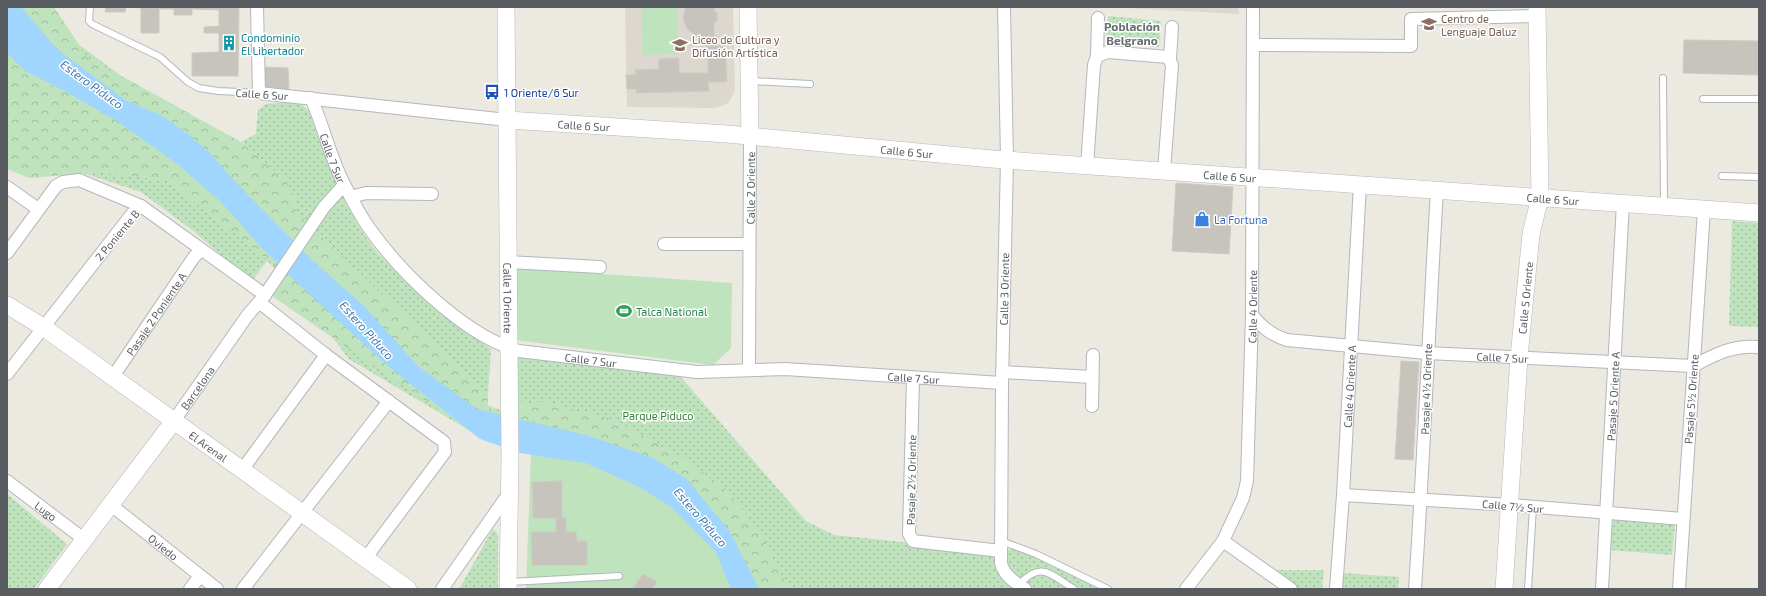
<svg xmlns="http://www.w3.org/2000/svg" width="1766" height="596" viewBox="0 0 1766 596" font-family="'Exo 2',sans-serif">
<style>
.education{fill:#dcd8cf}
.grass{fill:url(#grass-dots)}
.forest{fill:url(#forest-crowns)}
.garden{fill:#bee3bd}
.water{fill:#a0d6fd}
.building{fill:#c7c4be;stroke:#d0cbbf}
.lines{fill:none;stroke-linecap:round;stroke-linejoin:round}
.lane-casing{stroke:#b3b7bb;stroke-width:8}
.street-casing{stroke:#b3b7bb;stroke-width:14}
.secondary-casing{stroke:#b4b8bd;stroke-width:18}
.lane{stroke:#fff;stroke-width:6}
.street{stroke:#fff;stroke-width:12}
.secondary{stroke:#fff;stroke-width:17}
.labels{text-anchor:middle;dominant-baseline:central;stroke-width:3;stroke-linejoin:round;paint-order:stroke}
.education-label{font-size:11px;fill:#785e54;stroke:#fff;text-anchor:start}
.culture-label{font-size:11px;fill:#0d838f;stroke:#fff;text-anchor:start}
.transit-label{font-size:11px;fill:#164399;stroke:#fff;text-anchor:start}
.street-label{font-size:11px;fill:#595d61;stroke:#fff}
.shop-label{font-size:11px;fill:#366cbe;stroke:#fff;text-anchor:start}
.leisure-label{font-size:11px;fill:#27864d;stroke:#fff;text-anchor:start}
.park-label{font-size:11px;fill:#368339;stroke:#fff}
.neighbourhood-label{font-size:12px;font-weight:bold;fill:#6a6f73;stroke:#fff}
.water-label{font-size:12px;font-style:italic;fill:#3f77ae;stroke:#fff}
</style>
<defs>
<pattern id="grass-dots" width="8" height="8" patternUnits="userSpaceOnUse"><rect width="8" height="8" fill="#bee3bd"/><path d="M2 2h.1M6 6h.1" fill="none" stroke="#9dbb9d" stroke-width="1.8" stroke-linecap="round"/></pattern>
<pattern id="forest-crowns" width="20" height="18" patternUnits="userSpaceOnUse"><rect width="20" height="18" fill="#bee3bd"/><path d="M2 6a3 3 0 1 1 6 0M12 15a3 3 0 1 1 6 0" fill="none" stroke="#9dbb9d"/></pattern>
</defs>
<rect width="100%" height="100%" fill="#ece9e1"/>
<path class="education" d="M625,7H733L735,90L729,102L725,105L716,108L627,107Z
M1108,7H1238L1239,14Z"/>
<path class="grass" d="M7,7L78,44L215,146L470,393L489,406L512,414L514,356L679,375L806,521L834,535L1000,552L1012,549L1036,554L1108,589H738L670,491L477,435L349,359L294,287L267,261L252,281L192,230L141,192L83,173L99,172L166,180L252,247Z
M1108,16L1161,21L1159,47L1106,42Z
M287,102L301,104L309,111C328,166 347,221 388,264C417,296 457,323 491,349L488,395L297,213L295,197L284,179L241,142L256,134L258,110L266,104Z
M1732,221L1759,223V327L1729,326Z
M7,494L67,544L34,589H7Z
M1613,520L1675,524L1672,555L1610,550Z
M493,529L498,534V589H459Z
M1270,570H1324L1322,589H1296Z
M1343,573L1399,577L1398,589H1342Z"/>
<path class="forest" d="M7,7H54L87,57L241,142L284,179L295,197L297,213L488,395L486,435L446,415L266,292L285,273L166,180L99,172L29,178L7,169Z
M513,399L529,403L544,401L615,420L686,460L725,489L740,505L763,538L789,589H759L730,532L653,458L589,436L512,416Z"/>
<path class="garden" d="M641,7H677L678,54L642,55Z
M517,268L732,283L731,348L713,365L515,340Z
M531,452L581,455L665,494L705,535L724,563L734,589H526Z"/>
<path class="water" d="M7,7H21L58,50L127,101L160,115L187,133L210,153L229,175L314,262L363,305L418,366L445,386L477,409L589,436L653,458L687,479L730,532L759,589H731L716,552L671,507L639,487L586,463L520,453L480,439L388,366L295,281L259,245L221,202L180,166L117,121L59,88L25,71L7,53Z"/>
<path class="building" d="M95,7H239L238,76H192V53L219,52V33H204V27L219,26V10L192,9V15H174V9H159V33H141V8L126,7L125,12H105L106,8Z
M686,7H714V12H717V22H714V36H717V46H725L727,82H708L709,91L636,93V89H627L626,75H636L635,70L659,69V59L679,58V73H708V46H702V37L696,36L687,29L683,18Z
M1684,40L1759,41V75L1683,73Z
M264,67L288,68L289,91L264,90Z
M1176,183L1233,187L1229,254L1172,251Z
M1401,361L1419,362L1413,460L1395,459Z
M562,481V518H566V532H576L577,541H587V565H532L531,532H556V518H533L532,482Z
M643,574L657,582L652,589H633Z"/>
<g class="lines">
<defs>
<path id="lane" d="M90,7L89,21L92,24L160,57L188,82L199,88L218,91L259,93
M1663,78L1664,204
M751,81L810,84
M1703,99H1759
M1722,176L1759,177
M1001,541L1036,554L1108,589
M510,582L619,576
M1019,585C1041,560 1051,575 1074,589
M1528,589L1533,507"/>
<g id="street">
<path d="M257,7L259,93L507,120"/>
<path d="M1004,7L1007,160L1002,383L1001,563C1004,576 1015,582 1025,589"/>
<path d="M1253,45L1411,46V19L1537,16"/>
<path d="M1097,56L1098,18"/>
<path d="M1170,59L1172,27"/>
<path id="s1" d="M311,98C324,127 330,158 345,186C352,200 360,215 369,228C401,273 465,336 519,351L697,372L785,369L1002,383"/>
<path d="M1087,166L1094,65L1097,56L1108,52L1168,57L1172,65L1164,171"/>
<path d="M7,187L38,209"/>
<path d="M351,197L366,193L432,194"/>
<path d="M141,206L265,295"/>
<path d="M664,244H748"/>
<path d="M7,253L56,186L63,182L79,180L141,206L132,214L7,374"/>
<path d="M507,262L600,267"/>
<path d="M259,302L326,355L444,442L445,452L365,559"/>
<path id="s2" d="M1252,315C1262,327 1271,335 1287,340L1427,353L1693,366C1716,354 1732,345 1759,347"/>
<path id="s3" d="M749,369L750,137"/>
<path d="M1002,372L1092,377"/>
<path id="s4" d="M112,378L194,257L201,250"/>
<path d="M913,378L909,534L913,541L1001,551"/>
<path d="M1092,406L1093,355"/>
<path id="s5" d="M173,422L247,316L265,295L324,207L344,185"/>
<path d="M242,470L326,355"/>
<path id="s6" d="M7,481L85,540"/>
<path d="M1343,495L1511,505L1683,519"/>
<path id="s7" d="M111,505L217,589"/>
<path d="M1223,541L1291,589"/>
<path d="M190,589L200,576"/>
<path d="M243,589L389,401"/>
<path d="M442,589L509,493"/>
<path id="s8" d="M1186,589L1223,541L1243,498L1247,481L1252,315L1253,7"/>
<path id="s9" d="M1336,589L1343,495L1360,184"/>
<path d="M1415,589C1424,456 1429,323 1437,190"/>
<path id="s10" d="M1602,589L1623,203"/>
<path d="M1679,589L1704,210"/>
</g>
<g id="secondary">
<path id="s11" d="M506,7L510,458L508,589"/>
<path d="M748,7L750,137"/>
<path id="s12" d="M507,120L727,134L992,159L1759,213"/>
<path id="s13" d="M7,305L43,327L408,589"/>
<path d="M47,589L173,422"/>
<path id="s14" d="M1504,589L1519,357L1531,234L1540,197L1537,7"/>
</g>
</defs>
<use href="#lane" class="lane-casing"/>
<use href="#street" class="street-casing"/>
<use href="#secondary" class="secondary-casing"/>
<use href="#lane" class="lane"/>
<use href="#street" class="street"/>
<use href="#secondary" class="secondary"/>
</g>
<defs>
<symbol id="school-bare" viewBox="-9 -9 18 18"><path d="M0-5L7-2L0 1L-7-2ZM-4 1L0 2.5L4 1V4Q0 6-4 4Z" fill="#8d6e63" stroke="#fff" stroke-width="2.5" paint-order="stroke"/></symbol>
<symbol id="building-bare" viewBox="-9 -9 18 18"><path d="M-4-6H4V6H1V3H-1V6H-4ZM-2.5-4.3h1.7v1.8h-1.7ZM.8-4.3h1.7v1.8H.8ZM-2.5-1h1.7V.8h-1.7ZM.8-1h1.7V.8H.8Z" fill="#0f9aa8" stroke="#fff" stroke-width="2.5" paint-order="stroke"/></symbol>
<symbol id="bus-bare" viewBox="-9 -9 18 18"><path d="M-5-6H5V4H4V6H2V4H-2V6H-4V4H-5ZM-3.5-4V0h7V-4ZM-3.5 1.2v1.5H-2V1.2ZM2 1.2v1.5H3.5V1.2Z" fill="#1a4fb4" stroke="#fff" stroke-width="2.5" paint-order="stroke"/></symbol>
<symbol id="shop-bare" viewBox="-9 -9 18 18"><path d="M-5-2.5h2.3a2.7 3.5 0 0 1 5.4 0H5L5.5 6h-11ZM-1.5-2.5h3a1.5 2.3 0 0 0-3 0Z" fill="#3f7fe0" stroke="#fff" stroke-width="2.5" paint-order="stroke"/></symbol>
<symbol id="stadium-bare" viewBox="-9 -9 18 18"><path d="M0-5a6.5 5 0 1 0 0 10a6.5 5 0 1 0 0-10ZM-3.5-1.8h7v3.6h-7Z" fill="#2e9e5b" stroke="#fff" stroke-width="2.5" paint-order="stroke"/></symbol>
</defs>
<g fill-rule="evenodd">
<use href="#school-bare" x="1418" y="13" width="22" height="22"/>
<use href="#building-bare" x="218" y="32" width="22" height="22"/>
<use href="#school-bare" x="669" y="34" width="22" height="22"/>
<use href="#bus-bare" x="481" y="81" width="22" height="22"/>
<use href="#shop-bare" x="1191" y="208" width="22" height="22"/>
<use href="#stadium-bare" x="613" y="300" width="22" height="22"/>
</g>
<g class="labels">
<g class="education-label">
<text x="1441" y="18">Centro de<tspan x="1441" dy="13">Lenguaje Daluz</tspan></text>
<text x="692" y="39">Liceo de Cultura y<tspan x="692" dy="13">Difusión Artística</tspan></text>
</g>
<g class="culture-label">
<text x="241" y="37">Condominio<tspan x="241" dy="13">El Libertador</tspan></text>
</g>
<g class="transit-label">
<text x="504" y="92">1 Oriente/6 Sur</text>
</g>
<g class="street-label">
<text transform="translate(262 94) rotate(4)">Calle 6 Sur</text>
<text stroke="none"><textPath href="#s12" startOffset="77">Calle 6 Sur</textPath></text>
<text stroke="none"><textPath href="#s12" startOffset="401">Calle 6 Sur</textPath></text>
<text stroke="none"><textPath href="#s1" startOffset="64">Calle 7 Sur</textPath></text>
<text stroke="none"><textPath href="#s12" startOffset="725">Calle 6 Sur</textPath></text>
<text stroke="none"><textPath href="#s3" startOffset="181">Calle 2 Oriente</textPath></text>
<text stroke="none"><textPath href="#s12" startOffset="1049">Calle 6 Sur</textPath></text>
<text transform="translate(117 235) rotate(-50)">2 Poniente B</text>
<text transform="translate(1004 289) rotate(-89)">Calle 3 Oriente</text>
<text stroke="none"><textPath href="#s11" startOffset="291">Calle 1 Oriente</textPath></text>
<text stroke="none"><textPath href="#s14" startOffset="292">Calle 5 Oriente</textPath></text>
<text stroke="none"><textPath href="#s8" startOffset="300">Calle 4 Oriente</textPath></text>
<text stroke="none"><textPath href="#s4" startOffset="78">Pasaje 2 Poniente A</textPath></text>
<text stroke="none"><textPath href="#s2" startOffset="260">Calle 7 Sur</textPath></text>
<text stroke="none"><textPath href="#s1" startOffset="412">Calle 7 Sur</textPath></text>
<text stroke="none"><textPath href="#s1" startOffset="736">Calle 7 Sur</textPath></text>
<text stroke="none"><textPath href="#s9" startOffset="203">Calle 4 Oriente A</textPath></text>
<text stroke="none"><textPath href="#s5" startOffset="42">Barcelona</textPath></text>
<text transform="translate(1426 389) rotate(-88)">Pasaje 4½ Oriente</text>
<text stroke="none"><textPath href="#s10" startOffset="193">Pasaje 5 Oriente A</textPath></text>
<text transform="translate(1691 399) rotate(-86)">Pasaje 5½ Oriente</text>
<text stroke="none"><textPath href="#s13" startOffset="246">El Arenal</textPath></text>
<text transform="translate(911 480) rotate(-89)">Pasaje 2½ Oriente</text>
<text transform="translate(1513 506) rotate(5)">Calle 7½ Sur</text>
<text stroke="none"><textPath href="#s6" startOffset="49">Lugo</textPath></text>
<text stroke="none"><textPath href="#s7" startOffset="67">Oviedo</textPath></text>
</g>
<g class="shop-label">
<text x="1214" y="219">La Fortuna</text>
</g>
<g class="leisure-label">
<text x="636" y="311">Talca National</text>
</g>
<g class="park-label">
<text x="658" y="415">Parque Piduco</text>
</g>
<g class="neighbourhood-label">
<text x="1132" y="26">Población<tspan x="1132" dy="14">Belgrano</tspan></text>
</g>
<g class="water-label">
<text transform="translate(92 84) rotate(36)">Estero Piduco</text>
<text transform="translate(367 330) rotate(48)">Estero Piduco</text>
<text transform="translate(701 517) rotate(49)">Estero Piduco</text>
</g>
</g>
<rect width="1766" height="596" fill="none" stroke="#595d61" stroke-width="16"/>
</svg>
